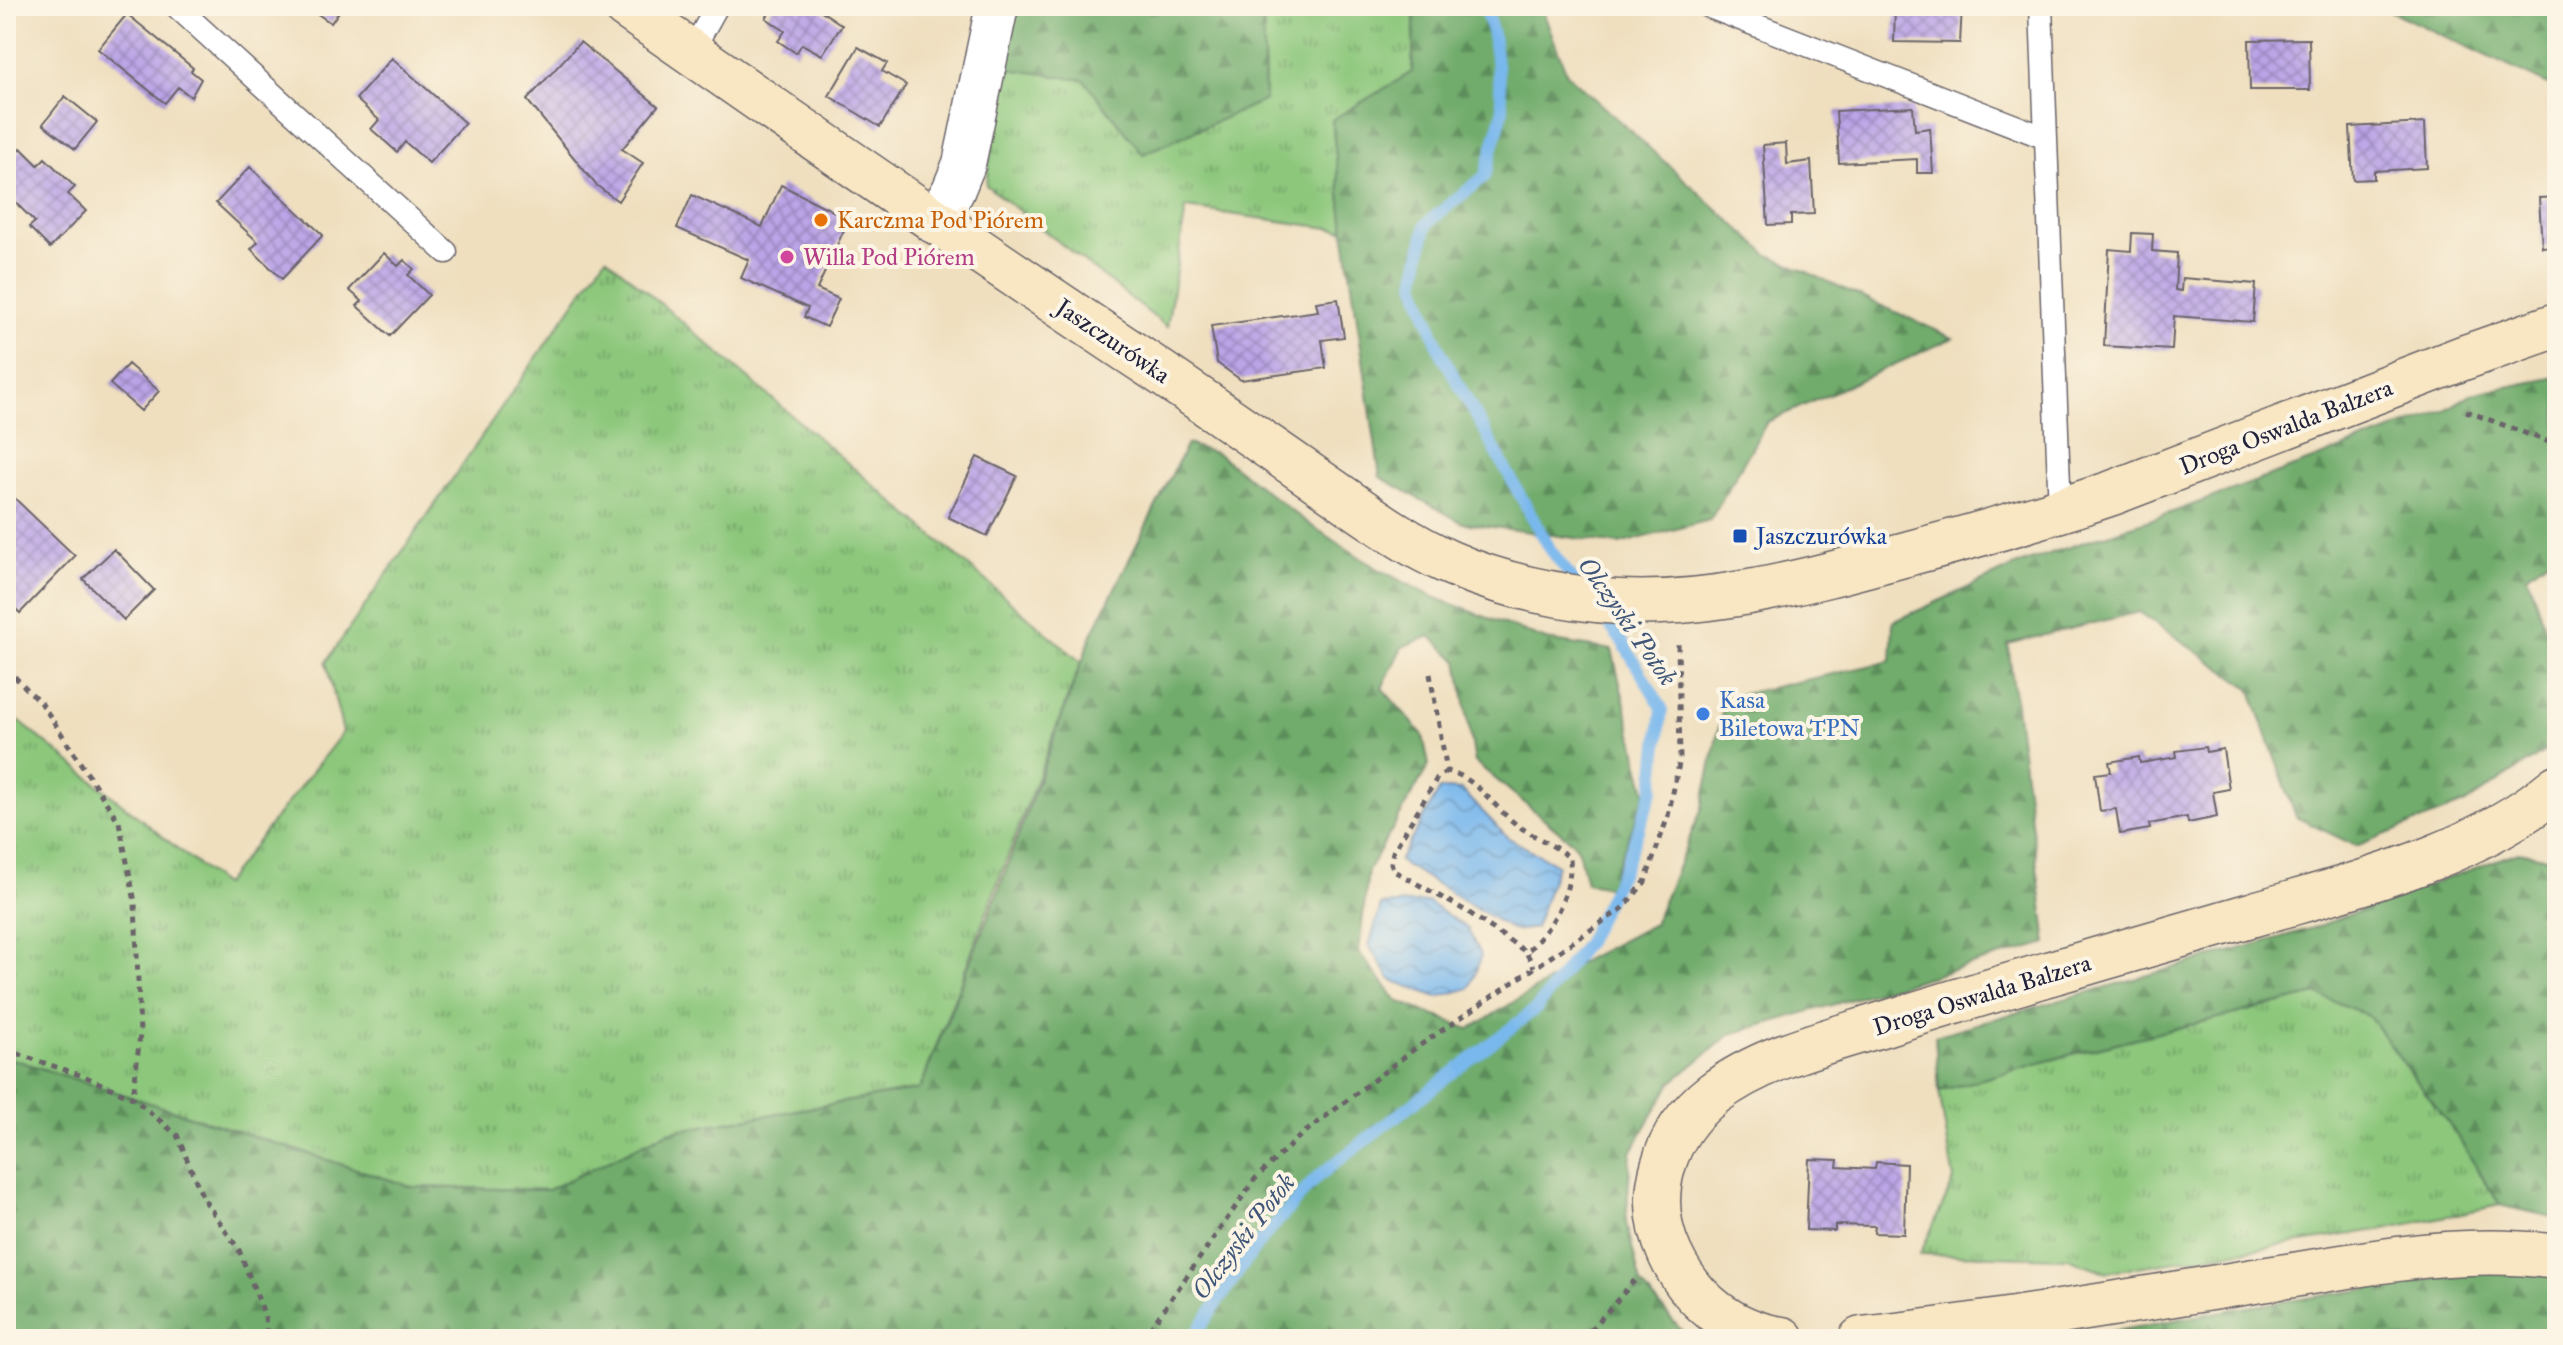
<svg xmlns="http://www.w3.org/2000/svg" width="2563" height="1345" viewBox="0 0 2563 1345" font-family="'IM FELL Great Primer',serif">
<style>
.grass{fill:url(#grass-tufts);stroke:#57745c;stroke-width:2}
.forest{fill:url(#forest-firs);stroke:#4a6754;stroke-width:2}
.water{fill:url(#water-waves);stroke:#4e6d94;stroke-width:2}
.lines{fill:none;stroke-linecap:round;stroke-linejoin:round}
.stream{stroke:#79b8ed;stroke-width:12}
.building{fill:url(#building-cross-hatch)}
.lane-casing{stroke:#6a6469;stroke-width:25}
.street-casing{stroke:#6a6469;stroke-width:45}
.secondary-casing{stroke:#6a6469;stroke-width:47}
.path{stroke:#6a6469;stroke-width:5;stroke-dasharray:6 6;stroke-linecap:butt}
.lane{stroke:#fff;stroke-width:22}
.street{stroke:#fff;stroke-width:42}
.secondary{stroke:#f9e7c3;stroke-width:44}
.food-dot{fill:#e8710a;stroke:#fcf5e5;stroke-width:3}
.hotel-dot{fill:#d1479c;stroke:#fcf5e5;stroke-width:3}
.transit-dot{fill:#1a4fb4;stroke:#fcf5e5;stroke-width:3}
.shop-dot{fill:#3f7fe0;stroke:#fcf5e5;stroke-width:3}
.labels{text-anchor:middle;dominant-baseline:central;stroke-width:8;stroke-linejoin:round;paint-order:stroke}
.food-label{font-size:24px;fill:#c56008;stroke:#fcf5e5;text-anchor:start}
.hotel-label{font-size:24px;fill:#b23c85;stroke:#fcf5e5;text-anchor:start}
.street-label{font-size:24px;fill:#22223b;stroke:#fcf5e5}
.transit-label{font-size:24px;fill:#164399;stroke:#fcf5e5;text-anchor:start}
.shop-label{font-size:24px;fill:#366cbe;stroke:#fcf5e5;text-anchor:start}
.water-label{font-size:26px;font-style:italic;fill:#405679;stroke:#fcf5e5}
</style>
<defs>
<pattern id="grass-tufts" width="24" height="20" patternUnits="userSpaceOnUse" patternTransform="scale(2)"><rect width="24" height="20" fill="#8cc77c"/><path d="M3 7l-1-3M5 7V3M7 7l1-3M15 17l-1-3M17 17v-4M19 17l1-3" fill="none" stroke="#72a167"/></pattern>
<pattern id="forest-firs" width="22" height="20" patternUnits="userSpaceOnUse" patternTransform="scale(2)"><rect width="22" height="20" fill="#71ac6c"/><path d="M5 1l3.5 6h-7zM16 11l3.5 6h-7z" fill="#5c8c5a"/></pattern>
<pattern id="water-waves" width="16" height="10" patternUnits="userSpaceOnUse" patternTransform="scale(2)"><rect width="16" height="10" fill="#79b8ed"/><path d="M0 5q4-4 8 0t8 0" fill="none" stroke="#6395c1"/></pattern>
<pattern id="building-cross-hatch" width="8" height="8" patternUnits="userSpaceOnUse" patternTransform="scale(2)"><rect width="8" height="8" fill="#bba4e7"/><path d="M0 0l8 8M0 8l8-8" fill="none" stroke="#9885bc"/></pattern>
</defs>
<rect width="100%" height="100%" fill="#fcf5e5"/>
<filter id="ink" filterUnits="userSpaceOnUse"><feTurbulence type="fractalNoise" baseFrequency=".0125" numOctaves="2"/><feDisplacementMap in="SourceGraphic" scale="16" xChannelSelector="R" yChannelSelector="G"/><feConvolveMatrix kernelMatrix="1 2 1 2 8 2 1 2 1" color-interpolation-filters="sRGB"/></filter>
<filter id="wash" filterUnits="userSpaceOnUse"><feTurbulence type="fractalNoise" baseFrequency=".006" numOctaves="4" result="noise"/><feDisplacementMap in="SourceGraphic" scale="32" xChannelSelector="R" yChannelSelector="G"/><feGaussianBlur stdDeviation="1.8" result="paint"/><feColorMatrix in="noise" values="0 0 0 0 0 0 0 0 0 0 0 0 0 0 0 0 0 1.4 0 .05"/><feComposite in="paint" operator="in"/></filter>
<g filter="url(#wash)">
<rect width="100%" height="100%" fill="#efdfbf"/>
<path class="grass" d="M1263,6H1415L1412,72L1332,120L1344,230L1186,208L1167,327L986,185L1002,68L1265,100Z
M606,257L1081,662L920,1089L668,1132L548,1190L412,1187L6,1057V714L20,722L223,885L343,732L326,662Z
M2316,994L2368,1015L2454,1131L2500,1205L2384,1229L2105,1272L2068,1258L1920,1254L1954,1180L1939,1091L2076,1053Z"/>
<path class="forest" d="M1015,6H1263L1265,100L1143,154L1084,80L1002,68Z
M1415,6H1541L1567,74L1767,254L1953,338L1767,422L1710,520L1619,544L1463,523L1380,477L1344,230L1332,120L1412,72Z
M2380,6H2557V89Z
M2557,377V552L2527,575L2557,664V743L2466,803L2356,846L2296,817L2250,688L2139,612L2008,644L2047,943L1731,1034L1671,1083L1631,1152L1626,1222L1641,1284L1689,1339H6V1057L412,1187L548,1190L668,1132L920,1089L998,891L1092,634L1187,444L1218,454L1309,524L1378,569L1431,596L1546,640L1612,650L1646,793L1609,887L1586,883L1577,846L1475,762L1458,661L1430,636L1402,647L1382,688L1423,735L1429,765L1368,871L1359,952L1397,1001L1469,1029L1586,959L1654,924L1702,808L1725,698L1891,661L1893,622L2022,563L2176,511L2444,411L2471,394Z
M2518,852L2557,859V1218L2500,1205L2454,1131L2368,1015L2316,994L2076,1053L1939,1091L1935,1036L2316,927Z
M2494,1270L2557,1276V1339H2072L2234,1309Z"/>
<path class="water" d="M1440,789L1462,790L1507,837L1557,865L1535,928L1514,931L1399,861Z
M1428,902L1467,928L1481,956L1470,988L1437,997L1391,980L1369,946L1381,905Z"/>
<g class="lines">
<path class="stream" d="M1485,6L1493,35L1503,111L1485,176L1426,224L1415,283L1439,349L1550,549L1577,585
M1192,1339L1257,1245L1316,1178L1537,1008L1587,942L1626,863L1653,790L1662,708L1623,643L1599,612"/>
</g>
<g id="blocks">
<path class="building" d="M306,6H343L331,23Z
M774,6H814L842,25L822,55L802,44L796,53L778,41L785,31L766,18Z
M1895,6H1962L1960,43L1894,42Z
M127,14L193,68L191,71L201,79L191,97L178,87L165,103L98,49Z
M2309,39L2310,90H2250L2249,40Z
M580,42L658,106L622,149L643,163L618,201L596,185L527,100Z
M858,47L887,63L882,71L906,85L880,127L829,96Z
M392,58L465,123L429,163L405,142L397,152L371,129L379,120L356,99Z
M65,96L97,122L75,149L43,124Z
M1913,107L1915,130L1930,128L1933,173H1917V159L1839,163L1836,111Z
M2425,123L2427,168L2374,171V179L2353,180L2350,127Z
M1786,143L1787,164L1811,161L1814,214L1791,215V224L1768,225L1763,145Z
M21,148L38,165L45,158L75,187L68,194L86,211L50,248L29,227L35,222L12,199L6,205V163Z
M250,167L323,235L282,279L251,249L258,242L216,203Z
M781,185L849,219L817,289L839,299L826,327L804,317L808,308L741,278L749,260L677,228L692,195L762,227Z
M2557,197V246L2542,247L2539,198Z
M2132,233L2153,234L2152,251L2177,253L2175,290L2181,291L2182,278L2256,284L2253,322L2174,316L2172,350L2104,346L2109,249L2131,251Z
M384,253L398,266L404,260L414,269L408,275L429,295L390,336L357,306L362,301L349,290Z
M1338,299L1344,337L1322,340L1326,368L1241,380L1217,363L1211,326L1318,311L1316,302Z
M128,364L159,391L141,411L110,384Z
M977,457L1017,476L987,536L948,517Z
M6,490L75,556L20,613L6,600Z
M114,549L154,590L124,620L83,579Z
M2205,747L2206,752L2223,749L2229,789L2213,792L2217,817L2188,823L2187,817L2149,824L2150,829L2120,834L2116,809L2100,811L2095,774L2111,772L2109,762L2139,757L2140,763L2177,757L2176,751Z
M1809,1159L1838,1160L1837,1167L1875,1169L1876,1162L1906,1164L1904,1234L1874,1233L1875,1226L1835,1225V1231L1806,1230Z"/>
</g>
</g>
<g filter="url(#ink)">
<use href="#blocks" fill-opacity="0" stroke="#6a6469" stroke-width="2"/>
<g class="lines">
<defs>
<path id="lane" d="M176,6L446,252
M1707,6L2046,138
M2041,6L2060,511
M691,53L717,6"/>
<path id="street" d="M934,222L953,191L964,164L997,6"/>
<path id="secondary" d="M625,6C802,130 980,253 1160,372C1216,410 1272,449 1327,487C1366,514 1405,543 1448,562C1495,583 1544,594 1595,600C1698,612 1811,580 1910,553C1978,535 2045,516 2112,493L2463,358L2557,325
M1782,1339C1731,1332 1691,1300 1670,1254C1643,1196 1664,1132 1713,1094C1763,1056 1830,1041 1890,1022C2009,984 2131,950 2251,915C2355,884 2472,858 2557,787
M1861,1339C1997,1324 2133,1300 2268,1279C2363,1264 2461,1243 2557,1257"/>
</defs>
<use href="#lane" class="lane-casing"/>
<use href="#street" class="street-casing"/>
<use href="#secondary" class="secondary-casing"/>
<path class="path" d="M2466,411L2557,445
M6,668L42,704L119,822L135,902L140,1034L133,1098
M1430,674L1447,771C1478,778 1492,806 1516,824C1533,837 1553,844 1570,858C1573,892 1551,931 1526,952L1534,967
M1447,771L1437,778L1393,852L1391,863L1394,871L1468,912L1526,952
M6,1050L86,1077L133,1098L177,1135L203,1198L239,1250L265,1316L267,1339
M1143,1339L1255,1179L1300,1136L1413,1050L1623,908L1645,882L1668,816L1680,759L1678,642
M1583,1339L1635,1280"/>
<use href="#lane" class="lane"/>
<use href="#street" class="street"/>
<use href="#secondary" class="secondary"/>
</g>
</g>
<circle class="food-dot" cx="821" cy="220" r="8"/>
<circle class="hotel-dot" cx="787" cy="257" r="8"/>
<rect class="transit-dot" x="1732" y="528" width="16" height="16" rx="4"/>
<circle class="shop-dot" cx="1703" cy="714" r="8"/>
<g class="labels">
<g class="food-label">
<text x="837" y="220">Karczma Pod Piórem</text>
</g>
<g class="hotel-label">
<text x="803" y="257">Willa Pod Piórem</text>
</g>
<g class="street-label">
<text transform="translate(1113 341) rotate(34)">Jaszczurówka</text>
<text transform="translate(2286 427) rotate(-21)">Droga Oswalda Balzera</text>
<text transform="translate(1982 995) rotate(-17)">Droga Oswalda Balzera</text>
</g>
<g class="transit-label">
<text x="1756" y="536">Jaszczurówka</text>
</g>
<g class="shop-label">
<text x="1719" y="700">Kasa<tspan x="1719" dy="28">Biletowa TPN</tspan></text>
</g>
<g class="water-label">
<text transform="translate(1628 621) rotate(55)">Olczyski Potok</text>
<text transform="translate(1243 1236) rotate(-52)">Olczyski Potok</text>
</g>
</g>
<rect width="2563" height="1345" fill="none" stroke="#fcf5e5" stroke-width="32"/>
</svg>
